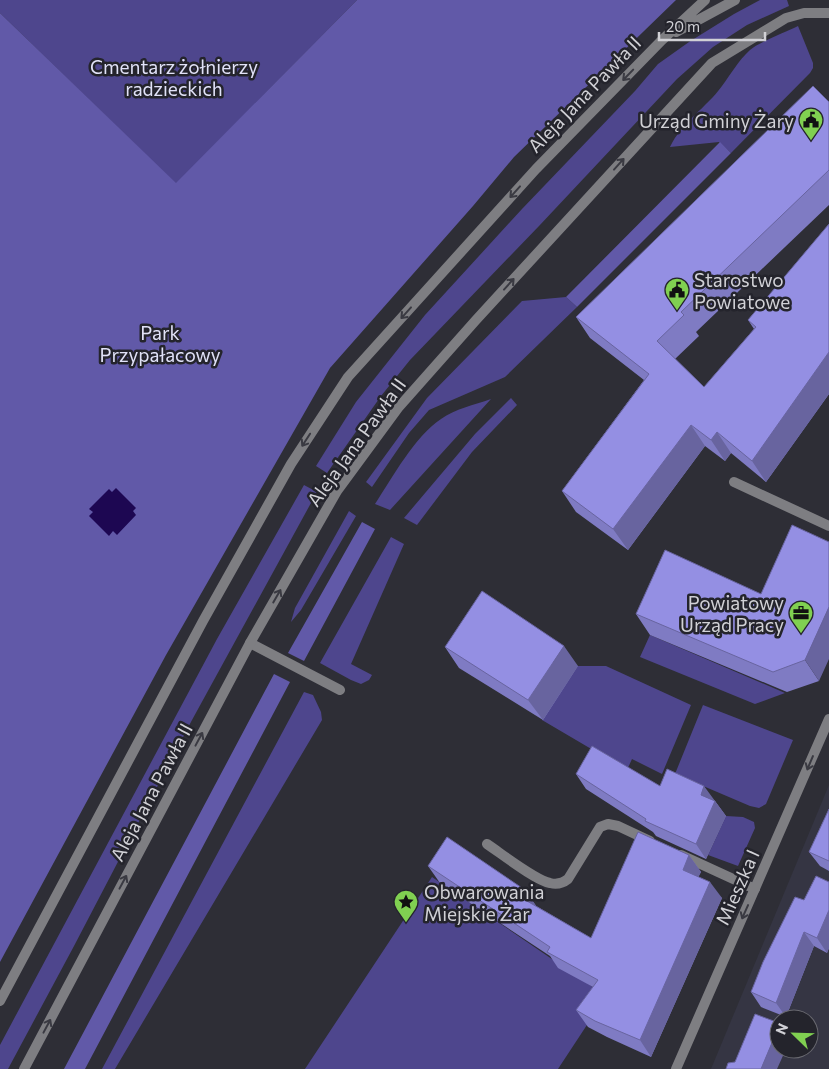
<svg xmlns="http://www.w3.org/2000/svg" width="829" height="1069" viewBox="0 0 829 1069" font-family="Commissioner,sans-serif">
<style>
.built{fill:#353543;fill-rule:evenodd}
.green{fill:#4e468d}
.forest{fill:#6159a8}
.water{fill:#1d0752}
.lines{fill:none;stroke-linecap:round;stroke-linejoin:round}
.service{stroke:#7e7e82;stroke-width:10}
.minor{stroke:#7e7e82;stroke-width:10}
.tertiary{stroke:#7e7e82;stroke-width:10}
.wall{fill:#7f7bc3}
.shaded-wall{fill:#68649f}
.building{fill:#948fe3;stroke:#68649f}
.oneway{stroke:#3a3a42}
.labels{text-anchor:middle;dominant-baseline:central;stroke-width:5;stroke-linejoin:round;paint-order:stroke}
.park-label{font-size:19px;fill:#e1e2f8;stroke:#24242c}
.street-label{font-size:19px;fill:#d1d1d6;stroke:#24242c}
.poi-label{font-size:19px;fill:#d1d1d6;stroke:#24242c;text-anchor:end}
</style>
<rect width="100%" height="100%" fill="#2e2e36"/>
<path class="built" d="M829,785V1069H711ZM779,1019H809V1049H779Z"/>
<path class="green" d="M0,0H357L176,184L0,13Z
M760,0H787L789,6L747,25L713,47L677,79L539,226L410,360L381,396L327,473L316,466L356,402L425,315L522,209L635,91L658,64L689,42L734,14Z
M798,26L813,63V68L810,73L731,153L719,142L670,147C682,122 706,108 722,86C731,74 738,61 750,50C759,42 786,32 798,26Z
M566,297L577,307L505,377L429,410L409,433L372,487L366,482L427,398L522,301Z
M511,398L517,405L472,452L417,525L404,518L475,434Z
M491,399L390,510L375,504C392,478 415,436 441,419C455,409 474,405 491,399Z
M304,485L317,492L192,720L74,946L8,1069H0V1045L217,639Z
M349,511L356,516L301,610L291,622L295,608Z
M391,537L404,544L351,664L372,675L369,680L361,684L351,680L320,663Z
M650,635L785,693L755,704L640,657Z
M578,666H606L691,705L662,774L632,759L627,770L542,720Z
M304,692L313,695L321,712L322,720L115,1069H102Z
M703,705L793,740L766,804L759,808L750,806L675,774Z
M726,816L743,817L754,822L755,828L738,866L708,855Z
M432,877L606,996L558,1069H305Z"/>
<path class="forest" d="M357,0H676L514,157L473,206L330,368L166,655L0,962V13L176,183Z
M720,142L731,153L577,307L566,297Z
M362,522L375,529L304,661L288,653Z
M274,674L290,682L85,1069H64Z"/>
<path class="water" d="M116,488L136,508L133,511L136,515L117,535L113,531L109,536L89,516L93,512L89,509L109,489L112,492Z"/>
<g class="lines">
<path class="service" d="M734,482L829,526
M250,643L340,690
M487,844C502,854 535,880 550,883C558,885 563,883 568,879L600,827L608,824L618,826L650,841
M681,855L755,889"/>
<path class="minor" d="M676,1069L829,719"/>
<path class="tertiary" d="M676,32L735,0
M0,1001L203,621L291,464L348,377L536,169L662,40L705,0
M24,1069L250,643L337,491L398,408L476,320L712,63L786,18L804,13H829"/>
</g>
<path class="wall" d="M829,102V205L696,332L699,336L675,359L704,387L754,329L748,320L829,224V394L766,482L731,453L725,461L705,446L628,550L576,512L562,491L644,380L590,338L576,317Z
M761,594L819,681L787,692L650,635L636,614Z
M445,647L578,666L543,720L459,668Z
M576,774L660,786L715,801L726,816L706,859L656,836L653,832L586,789Z
M829,809V871L820,866L809,852Z
M689,855L701,872L698,877L722,898L651,1057L607,1037L588,1027L576,1010L593,987L558,968L550,956L440,883L428,866L525,890L536,906L591,938Z
M829,882V948L827,953L814,946L786,1017L761,1007L751,992Z"/>
<path class="shaded-wall" d="M829,352V394L766,482L752,461Z
M691,425L705,446L628,550L613,529Z
M717,432L731,453L725,461L711,440Z
M829,607V659L819,681L805,660Z
M564,646L578,666L543,720L528,700Z
M704,786L715,801L701,795Z
M715,801L726,816L706,859L696,844Z
M689,855L701,872L694,886L683,870Z
M710,882L722,898L651,1057L640,1040Z
M525,890L537,907L520,897Z
M829,910V948L827,953L817,938Z
M804,932L814,946L786,1017L776,1003Z
M779,1026V1049H786L777,1069H761Z"/>
<path class="building" d="M813,86L829,102V170L681,312L684,315L657,341L704,387L756,327L748,320L829,224V352L752,461L717,432L711,440L691,425L613,529L562,491L649,374L576,317Z
M792,525L829,542V607L805,660L773,672L636,614L665,550L761,594Z
M482,591L564,646L528,700L445,647Z
M592,746L660,786L667,769L704,786L701,795L715,801L696,844L645,821L646,819L576,774Z
M829,809V861L809,852Z
M638,832L689,855L683,870L710,882L640,1040L595,1021L576,1010L598,980L547,952L550,947L428,866L447,837L525,890L520,897L591,938Z
M816,876L829,882V910L817,938L804,932L776,1003L751,992L763,962L795,897L804,900Z
M755,1014L779,1023V1026L761,1069H726L728,1063L735,1062Z"/>
<defs><path id="oneway-shaft" d="M-6 0H5M1.5-3L5.5 0L1.5 3" fill="none" stroke-width="1.6" stroke-linecap="round" stroke-linejoin="round" transform="scale(1.25)"/></defs>
<g class="oneway">
<use href="#oneway-shaft" transform="translate(628 75) rotate(134)"/>
<use href="#oneway-shaft" transform="translate(619 164) rotate(-48)"/>
<use href="#oneway-shaft" transform="translate(515 192) rotate(132)"/>
<use href="#oneway-shaft" transform="translate(509 284) rotate(-48)"/>
<use href="#oneway-shaft" transform="translate(406 313) rotate(132)"/>
<use href="#oneway-shaft" transform="translate(306 440) rotate(123)"/>
<use href="#oneway-shaft" transform="translate(277 596) rotate(-60)"/>
<use href="#oneway-shaft" transform="translate(199 739) rotate(-62)"/>
<use href="#oneway-shaft" transform="translate(810 763) rotate(113)"/>
<use href="#oneway-shaft" transform="translate(123 882) rotate(-62)"/>
<use href="#oneway-shaft" transform="translate(745 912) rotate(114)"/>
<use href="#oneway-shaft" transform="translate(47 1026) rotate(-62)"/>
</g>
<defs>
<symbol id="civic-pin" viewBox="-11 -11 22 30"><path d="M0 17L-7.5 6A9.5 9.5 0 1 1 7.5 6Z" fill="#80d051" stroke="#24242c"/><path d="M-.6-6.5H3V-4.5H.6V-3L4-1V1h2V6H-6V1h2V-1L-.6-3ZM-1.2 2.5V6h2.4V2.5Z" fill="#111"/></symbol>
<symbol id="office-pin" viewBox="-11 -11 22 30"><path d="M0 17L-7.5 6A9.5 9.5 0 1 1 7.5 6Z" fill="#80d051" stroke="#24242c"/><path d="M-6-3h4V-5.5h4V-3h4V5H-6ZM-1-4.5V-3h2v-1.5ZM-6 0V1H6V0Z" fill="#111"/></symbol>
<symbol id="sight-pin" viewBox="-11 -11 22 30"><path d="M0 17L-7.5 6A9.5 9.5 0 1 1 7.5 6Z" fill="#80d051" stroke="#24242c"/><path d="M0-6L1.8-2.2L6-1.7L2.9 1.2L3.7 5.4L0 3.3L-3.7 5.4L-2.9 1.2L-6-1.7L-1.8-2.2Z" fill="#111"/></symbol>
</defs>
<g fill-rule="evenodd">
<use href="#civic-pin" x="797" y="106" width="28" height="38"/>
<use href="#civic-pin" x="663" y="276" width="28" height="38"/>
<use href="#office-pin" x="787" y="599" width="28" height="38"/>
<use href="#sight-pin" x="392" y="888" width="28" height="38"/>
</g>
<g class="labels">
<g class="park-label">
<text x="174" y="66">Cmentarz żołnierzy<tspan x="174" dy="22">radzieckich</tspan></text>
<text x="160" y="332">Park<tspan x="160" dy="22">Przypałacowy</tspan></text>
</g>
<g class="street-label">
<text transform="translate(584 94) rotate(-46)">Aleja Jana Pawła II</text>
<text transform="translate(356 442) rotate(-54)">Aleja Jana Pawła II</text>
<text transform="translate(151 792) rotate(-62)">Aleja Jana Pawła II</text>
<text transform="translate(737 887) rotate(-66)">Mieszka I</text>
</g>
<g class="poi-label">
<text x="794" y="120">Urząd Gminy Żary</text>
<text x="694" y="279" text-anchor="start">Starostwo<tspan x="694" dy="22">Powiatowe</tspan></text>
<text x="784" y="602">Powiatowy<tspan x="784" dy="22">Urząd Pracy</tspan></text>
<text x="424" y="891" text-anchor="start">Obwarowania<tspan x="424" dy="22">Miejskie Żar</tspan></text>
</g>
</g>
<g transform="translate(794 1034) rotate(293)"><circle r="24" fill="#24242c" stroke="#696970"/>
<path d="M0-4L9 19L0 12L-9 19Z" fill="#80d051"/>
<text y="-8" font-size="14" font-weight="bold" text-anchor="middle" fill="#d1d1d6">N</text>
</g>
<path d="M659 32v8h106v-8" fill="none" stroke="#d1d1d6" stroke-width="2.5"/>
<text x="666" y="32" font-size="15" fill="#d1d1d6" stroke="#24242c" stroke-width="4" paint-order="stroke">20 m</text>
</svg>
